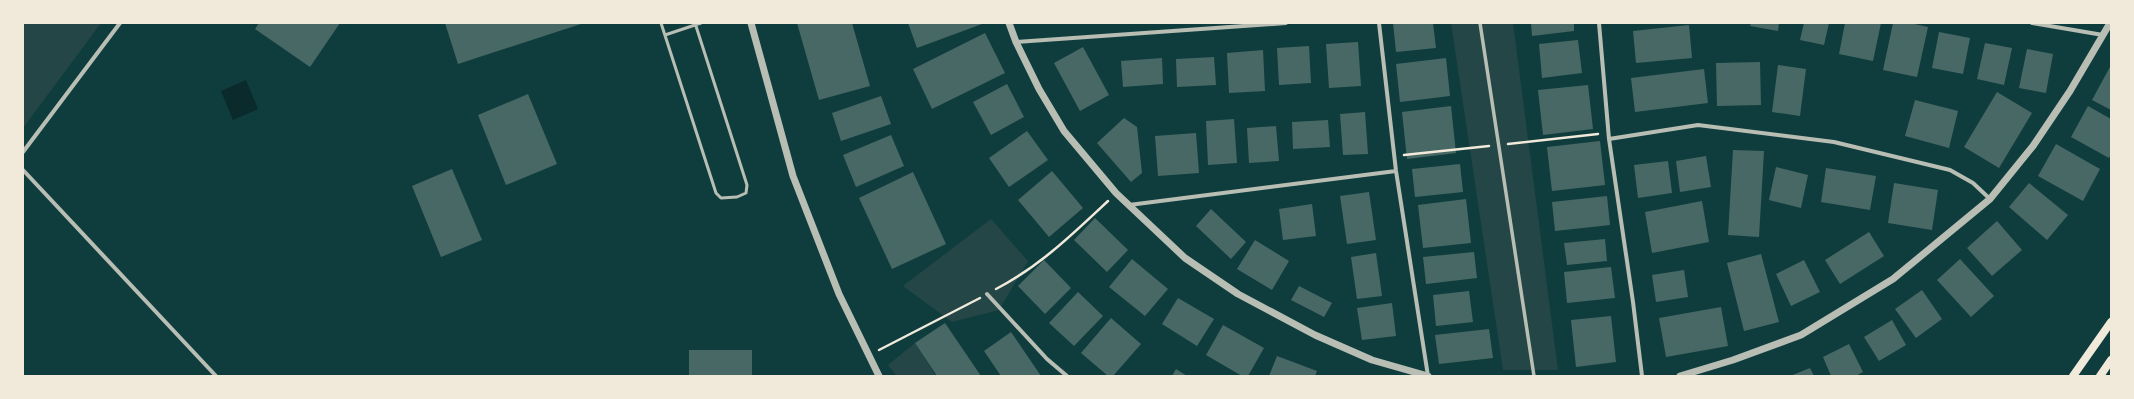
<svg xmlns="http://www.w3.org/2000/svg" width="2134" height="399" viewBox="0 0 2134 399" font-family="'Noto Sans',sans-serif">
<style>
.green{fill:#244646}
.water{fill:#0a2a2b}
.building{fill:#486865}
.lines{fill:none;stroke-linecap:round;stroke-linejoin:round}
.path{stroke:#f1e9da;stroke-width:2.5}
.service{stroke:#b8beb3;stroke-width:3}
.pedestrian{stroke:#b8beb3;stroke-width:3.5}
.minor{stroke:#b8beb3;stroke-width:4}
.tertiary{stroke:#b8beb3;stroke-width:7}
.secondary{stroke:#f1e9da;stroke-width:8}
</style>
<rect width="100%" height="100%" fill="#0f3d3e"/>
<path class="green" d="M23,23H101L23,128Z
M1451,23H1513L1558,370H1503Z
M991,219L1028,261L999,310L952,322L903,286Z
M915,343L936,376H897L888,365Z"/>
<path class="water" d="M246,80L258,109L233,120L221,91Z"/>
<path class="building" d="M259,23H340L310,67L255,29Z
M445,23H584L458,64Z
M797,23H852L870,86L819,100Z
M908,23H982V24L917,48Z
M1393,23H1433L1436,48L1396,52Z
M1531,23H1574V31L1532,36Z
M1751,23H1779L1778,31L1750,26Z
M1804,23H1829L1824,45L1800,40Z
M1845,23H1881L1873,61L1839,54Z
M1893,23H1910L1928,27L1917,77L1883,70Z
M1689,25L1692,58L1636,63L1633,31Z
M1939,32L1970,38L1963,74L1932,68Z
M985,33L1005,73L932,109L913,69Z
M1578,40L1582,73L1542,78L1539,44Z
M1358,42L1361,86L1329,88L1326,44Z
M1985,43L2012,48L2004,85L1977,79Z
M1309,46L1311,83L1279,85L1277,48Z
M1083,47L1109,95L1080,111L1054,63Z
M2027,49L2053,54L2046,93L2019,88Z
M1263,50L1265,91L1229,93L1227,53Z
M1214,57L1216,85L1177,87L1176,59Z
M1162,58L1163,84L1123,87L1121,61Z
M1446,58L1450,96L1400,102L1396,64Z
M1760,62L1761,105L1717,106L1716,63Z
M1778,65L1806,69L1800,116L1772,112Z
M2111,65V110L2092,100Z
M1704,69L1708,103L1635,112L1631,78Z
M1007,84L1024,117L991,135L973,102Z
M1588,85L1593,129L1543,135L1538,90Z
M1997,92L2032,113L1999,168L1964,147Z
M528,94L557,164L506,185L478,115Z
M881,96L891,124L841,141L832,113Z
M1915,100L1958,111L1949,148L1905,136Z
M1451,106L1456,153L1407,159L1402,112Z
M2088,106L2111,119V154L2109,158L2071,137Z
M1365,112L1368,154L1343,155L1340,114Z
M1124,118L1137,127L1142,173L1131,182L1097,143Z
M1234,119L1237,163L1208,165L1206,121Z
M1328,120L1330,147L1293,149L1292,122Z
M1276,126L1279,161L1249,163L1247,128Z
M1027,131L1048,160L1009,187L989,158Z
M1196,133L1199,173L1158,176L1155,136Z
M891,135L904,166L856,187L843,155Z
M1600,141L1605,185L1552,191L1547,147Z
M2056,144L2100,169L2083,201L2038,176Z
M1733,150L1764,151L1759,237L1728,235Z
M1706,156L1711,187L1680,192L1676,161Z
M1668,161L1672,193L1638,198L1634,165Z
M1460,164L1463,192L1415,197L1412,169Z
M1776,167L1808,175L1801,208L1769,200Z
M1826,168L1876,176L1870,210L1821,202Z
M452,169L482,240L441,257L412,186Z
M1052,171L1083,208L1049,237L1018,200Z
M913,172L946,244L892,269L859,198Z
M1894,183L1938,190L1932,230L1888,223Z
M2029,183L2068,215L2047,240L2009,207Z
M1369,192L1376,240L1347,244L1340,196Z
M1607,196L1610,225L1555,231L1552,202Z
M1466,199L1471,243L1423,248L1418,205Z
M1702,201L1709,242L1652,253L1645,212Z
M1312,204L1316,236L1283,240L1279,209Z
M1211,209L1246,242L1231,259L1196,226Z
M1095,218L1128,250L1107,272L1074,240Z
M1997,221L2022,250L1992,276L1967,248Z
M1869,232L1884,256L1840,284L1825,260Z
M1605,239L1607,261L1567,265L1564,243Z
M1255,240L1289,261L1272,290L1237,269Z
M1474,252L1477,278L1426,284L1423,257Z
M1376,253L1382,296L1357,299L1351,257Z
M1761,254L1779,322L1744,331L1727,263Z
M1132,259L1168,289L1145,316L1109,287Z
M1960,259L1994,296L1971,317L1937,280Z
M1044,260L1071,288L1045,314L1018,286Z
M1804,260L1820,292L1791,306L1776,274Z
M1611,267L1615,298L1567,303L1564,272Z
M1684,270L1688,297L1656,302L1652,275Z
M1299,286L1332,303L1324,317L1291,300Z
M1922,290L1942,319L1916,338L1895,309Z
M1469,291L1473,322L1436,326L1433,295Z
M1078,292L1103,316L1074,346L1049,323Z
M1178,298L1214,319L1197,346L1162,324Z
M1392,303L1396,336L1362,340L1357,308Z
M1721,307L1728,346L1666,357L1659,318Z
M1611,316L1616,362L1576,367L1571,320Z
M1111,318L1141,344L1113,376H1108L1081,353Z
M1892,320L1906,345L1879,361L1864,337Z
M945,323L981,376H937L915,343Z
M1223,325L1264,348L1248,376H1242L1206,355Z
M1489,329L1493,358L1439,364L1435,335Z
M1011,332L1041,376H1001L984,351Z
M1849,344L1863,372L1856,376H1831L1823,357Z
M689,350H752V376H689Z
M1277,356L1317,371L1315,376H1269Z
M1810,368L1814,376H1790Z
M1176,369L1187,376H1172Z"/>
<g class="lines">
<path class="path" d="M1508,144L1598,134
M1404,155L1489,146
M996,289C1039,267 1074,233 1108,201
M879,350L980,298"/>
<path class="service" d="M661,23L716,193L721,198L737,197L746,193L747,185L695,23
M665,35L701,23"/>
<path class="pedestrian" d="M1480,23L1534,376"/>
<path class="minor" d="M1379,23L1396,171L1428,376
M1599,23L1609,139L1633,302L1642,376
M2032,23L2103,35
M1016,42L1286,23
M1609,139L1698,125L1834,142L1950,170L1973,183L1990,199
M23,152L120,23
M23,170L216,376
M1129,205L1396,171
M987,294L1047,359L1067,376"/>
<path class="tertiary" d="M751,23L793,176L839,294L879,376
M1009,23L1016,42L1039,89L1064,131L1116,193L1185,258L1238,294L1315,335L1372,360L1428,376
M1680,376L1733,360L1801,335L1893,279L1990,199L2033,146L2070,91L2110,23"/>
<path class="secondary" d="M2073,376L2111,322
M2100,376L2111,360"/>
</g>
<rect width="2134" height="399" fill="none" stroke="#f1e9da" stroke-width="48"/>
</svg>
